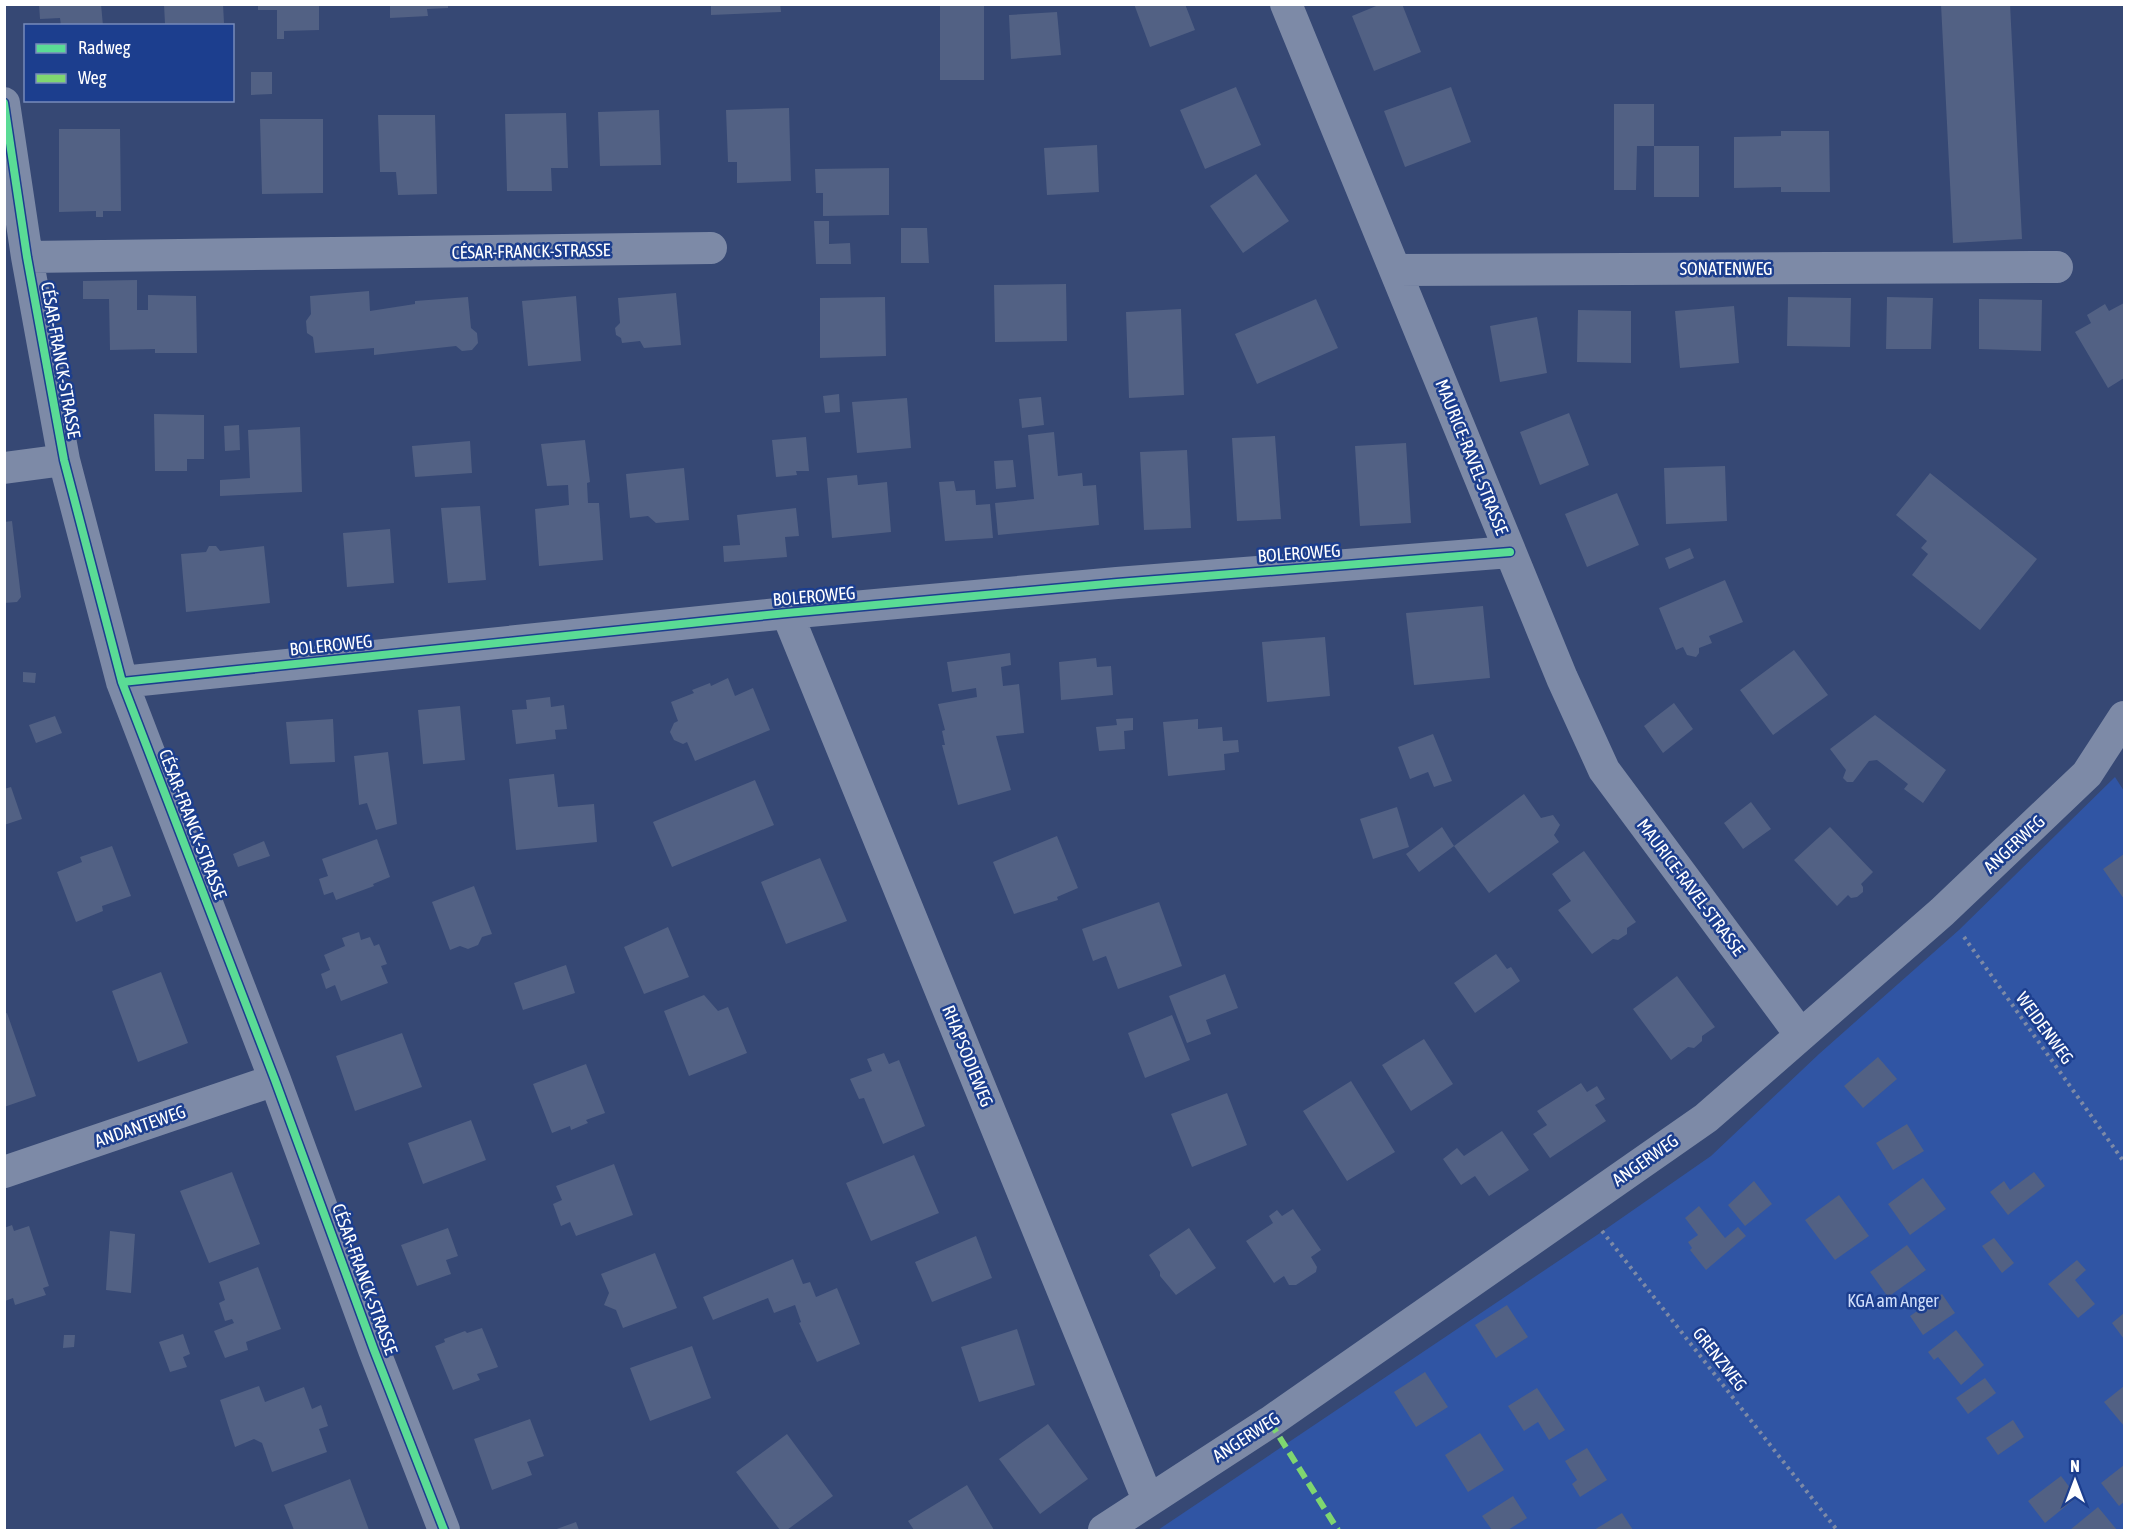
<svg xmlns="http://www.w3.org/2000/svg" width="2129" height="1535" viewBox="0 0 2129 1535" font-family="'Asap Condensed',sans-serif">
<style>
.garden{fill:#3055a4}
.building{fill:#526184}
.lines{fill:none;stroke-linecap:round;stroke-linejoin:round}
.path{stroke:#7d8aa7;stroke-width:4;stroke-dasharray:3 4.5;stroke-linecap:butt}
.street{stroke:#7d8aa7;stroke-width:32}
.quiet{stroke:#7fd670;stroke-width:6;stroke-dasharray:12 6;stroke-linecap:butt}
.cycleway-casing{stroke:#1c3e8e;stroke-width:11}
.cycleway{stroke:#5adb95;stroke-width:8}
.labels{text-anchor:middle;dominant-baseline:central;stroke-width:5;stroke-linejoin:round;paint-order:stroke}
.street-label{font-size:18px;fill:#fff;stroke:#1c3e8e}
.park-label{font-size:18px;fill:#cfddfa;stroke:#1c3e8e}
</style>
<rect width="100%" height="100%" fill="#364874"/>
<path class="garden" d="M2115,777L2124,791V1530H1158L1603,1231L1711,1156L1819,1054L1959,930Z"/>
<path class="building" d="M39,4H101L103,26H61L60,18L40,19Z
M164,4H223L224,23L165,24Z
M258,4H319V30L284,31V39H277V10H258Z
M390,4H448V8L427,9L428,16L390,18Z
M711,4H780L781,12L711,15Z
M1134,4H1185L1195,30L1150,47Z
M1381,4H1402L1421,52L1374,71L1352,16Z
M1941,4H2010L2022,239L1953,243Z
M940,5H984V80H940Z
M1057,12L1061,55L1011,59L1009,15Z
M251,72H272V94L251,95Z
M1236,87L1261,145L1205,169L1180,110Z
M1451,87L1471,142L1405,167L1384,111Z
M1614,104H1654V146H1637L1636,190H1614Z
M789,108L791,181L737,183V162H728L726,110Z
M659,110L661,165L600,166L598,112Z
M566,113L568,168H551L552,191H507L505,114Z
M378,115H435L437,194L398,195L396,172H380Z
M260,119H323V193L262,194Z
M59,129H120L121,211H103V217H96V211L59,212Z
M1781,131H1829L1830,192H1781V187L1734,188V137L1781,136Z
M1097,145L1099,192L1047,195L1044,148Z
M1654,146H1699V197H1654Z
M889,168V215L823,216V193H816L815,169Z
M1256,174L1289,221L1243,253L1210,206Z
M814,221H829V244L850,243L851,264H816Z
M901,228H927L929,263H901Z
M137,280V310H148V295L196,296L197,353H155V349L110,350L109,299H83V281Z
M1066,284L1067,341L995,342L994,285Z
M369,291L370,311L415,304V301L468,297L471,328L477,333L478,343L472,350L462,351L456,346L374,355V348L315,353L313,337L307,333L306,321L311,314L310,296Z
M676,293L681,345L644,348L640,341L622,343L621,338L616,335L615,328L620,323L618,298Z
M576,296L581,361L528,366L522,301Z
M885,297L886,356L820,358V298Z
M1788,297L1851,298L1850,347L1787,346Z
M1887,297L1933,298L1931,349H1886Z
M1316,299L1338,348L1257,384L1235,334Z
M1979,299L2042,300L2041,351L1979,349Z
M2124,303V378L2108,388L2075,332L2091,323L2087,315L2105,304L2109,311Z
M1734,306L1739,363L1680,368L1675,311Z
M1181,309L1184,395L1129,398L1126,312Z
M1578,310L1631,311V363L1577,362Z
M1537,317L1547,373L1500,382L1490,326Z
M839,394L840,412L825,413L823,396Z
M1041,397L1044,425L1022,428L1019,399Z
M907,398L911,448L857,453L852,402Z
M1569,413L1589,465L1540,485L1520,432Z
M154,414L204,415V459H187V471H155Z
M239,425L240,450L225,451L224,426Z
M300,427L302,492L220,496V480L250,478L248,430Z
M1054,432L1058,476L1082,473L1083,486L1096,485L1099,525L998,535L995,503L1034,499L1028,435Z
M1275,436L1281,519L1237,521L1232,438Z
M806,437L809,471H796L797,475L776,477L772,440Z
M585,440L590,482L587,483L588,503H599L603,560L539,566L535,509L569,505L568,485L547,486L541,444Z
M470,441L472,473L415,477L412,446Z
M1406,443L1411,523L1360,526L1355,446Z
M1187,450L1191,528L1144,530L1140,452Z
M1013,460L1016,487L996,489L994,461Z
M1725,466L1727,521L1666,524L1664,468Z
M684,468L689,520L656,523L648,516L630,518L626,474Z
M1930,473L2037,559L1980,630L1912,575L1928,554L1921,548L1927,541L1896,515Z
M857,475L858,485L887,482L891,532L832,538L827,478Z
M954,481L956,491L975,490L976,505L990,504L993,538L945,541L939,482Z
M1617,493L1639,545L1587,567L1565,514Z
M480,506L486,580L448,583L441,508Z
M796,508L799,536L785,537L787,557L724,562L723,546L740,545L737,515Z
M12,521L21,597L17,602L4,603V522Z
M390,529L394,583L347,587L343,533Z
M209,546H216L220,551L264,546L270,603L186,612L181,554L206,552Z
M1690,548L1694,558L1669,569L1665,558Z
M1725,580L1743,622L1709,636L1712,643L1699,648V653L1696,657L1687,655L1683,647L1676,650L1659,608Z
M1483,606L1490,678L1414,685L1406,613Z
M1325,637L1330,696L1267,702L1262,642Z
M1794,650L1828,695L1773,735L1740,690Z
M1010,653L1011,665L1001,667L1003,686L1019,684L1024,733L996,736L1011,790L958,805L942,745H945L942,731L945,730L938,704L977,697L976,688L952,692L947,662Z
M1096,658L1097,667L1111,666L1113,695L1061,700L1059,662Z
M23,672L36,673L35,683L23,682Z
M728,678L735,696L753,688L770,730L695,761L687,742L683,744L674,740L670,732L674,723L678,721L671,702L694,693L692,690L710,683L711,686Z
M550,697L551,707L564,705L567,729L555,730L556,739L516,744L512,710L527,709L526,700Z
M1674,703L1693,729L1663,753L1644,726Z
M460,706L465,760L423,764L418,710Z
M1875,715L1946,770L1923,803L1904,789L1908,784L1877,760L1869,761L1853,782H1847L1843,778L1846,770L1830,749Z
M55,716L62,733L36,743L29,725Z
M1133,718V730L1124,731L1125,749L1099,751L1096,727L1117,725L1116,719Z
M333,719L335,762L290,764L286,722Z
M1198,719V729L1222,727L1223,741L1238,740L1239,752L1224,754L1225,770L1168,776L1163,722Z
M1433,734L1452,781L1434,787L1428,772L1410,779L1398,747Z
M388,752L397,824L376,830L367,803L359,805L354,756Z
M554,774L558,807L594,804L597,842L516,850L509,779Z
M755,780L774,825L672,867L653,822Z
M11,787L22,819L4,825V789Z
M1524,794L1541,818L1553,815L1560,825L1554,835L1559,842L1489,893L1454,846Z
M1751,802L1771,829L1743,849L1724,823Z
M1397,807L1409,847L1373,859L1360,819Z
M1442,827L1454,846L1419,872L1406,854Z
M1830,827L1873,872L1861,884L1863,887V892L1857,897L1851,898L1848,895L1837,906L1794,860Z
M1057,836L1078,888L1057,897L1058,900L1014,914L993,862Z
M377,839L390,877L373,884L374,886L336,900L333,892L324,895L319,879L328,876L322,859Z
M264,841L270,856L238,867L233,854Z
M112,846L131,896L102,906L103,911L76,922L57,872L82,862L80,857Z
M1584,851L1636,922L1627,928V934L1618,940L1613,939L1592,954L1558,910L1571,901L1552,874Z
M2124,854V899L2103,869Z
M820,858L847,921L786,944L761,882Z
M474,886L492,934L482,937L478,945L468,949L460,946L450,950L432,902Z
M1159,902L1182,966L1118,989L1106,956L1093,961L1082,929Z
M668,927L689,977L644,994L624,947Z
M359,932L361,940L370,937L374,946L379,944L387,964L381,966L388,983L341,1001L335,985L326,989L321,974L330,970L324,955L345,946L342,938Z
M1496,954L1507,969L1511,967L1520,981L1475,1013L1454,983Z
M566,965L575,993L523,1010L514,983Z
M161,972L188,1043L138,1062L112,991Z
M1225,974L1238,1008L1206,1020L1211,1034L1187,1043L1169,996Z
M1677,976L1715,1027L1702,1036V1041L1694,1048L1688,1047L1671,1060L1633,1009Z
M704,995L718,1011L728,1007L747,1053L689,1076L664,1011Z
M7,1013L36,1096L4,1107V1014Z
M1172,1015L1190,1060L1145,1078L1128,1033Z
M402,1033L422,1087L355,1111L336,1056Z
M1424,1039L1453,1084L1411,1111L1382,1065Z
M884,1053L889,1064L899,1060L925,1126L883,1144L864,1098L859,1099L850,1079L872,1071L867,1059Z
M1878,1057L1897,1079L1863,1108L1844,1086Z
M586,1064L605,1113L586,1120L588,1123L571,1130L570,1126L552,1133L533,1084Z
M1351,1081L1395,1152L1347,1181L1303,1111Z
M1581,1083L1587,1092L1597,1086L1605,1099L1595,1105L1606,1121L1550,1158L1533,1134L1547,1125L1537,1111Z
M1227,1093L1247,1145L1192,1167L1171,1114Z
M471,1120L486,1160L423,1184L408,1143Z
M1907,1124L1924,1151L1893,1170L1876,1143Z
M1502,1131L1529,1170L1489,1196L1475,1176L1461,1185L1443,1159L1457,1148L1464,1156Z
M914,1155L939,1213L871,1241L846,1183Z
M614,1164L633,1215L576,1236L570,1222L561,1226L553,1204L562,1200L556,1186Z
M232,1172L260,1244L209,1263L180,1191Z
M2034,1172L2045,1186L2008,1215L1990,1192L2004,1181L2010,1190Z
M1923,1178L1946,1209L1910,1235L1888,1204Z
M1754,1181L1772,1204L1745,1226L1728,1205Z
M1839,1195L1869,1236L1835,1260L1805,1220Z
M1699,1206L1725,1238L1738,1227L1746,1236L1706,1270L1690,1250L1692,1248L1688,1242L1698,1235L1685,1218Z
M1293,1209L1321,1250L1311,1257L1317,1267L1316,1272L1296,1285H1289L1284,1276L1274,1283L1246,1241L1273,1223L1269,1216L1277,1210L1282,1216Z
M12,1225L14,1231L29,1226L49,1286L43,1288L46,1295L15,1305L13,1298L5,1301L4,1299V1228Z
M448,1228L458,1256L446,1260L451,1274L417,1286L401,1245Z
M1189,1228L1216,1268L1176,1295L1160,1276V1272L1149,1255Z
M110,1231L135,1234L131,1293L106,1290Z
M976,1236L992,1278L932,1302L915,1262Z
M1994,1238L2014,1263L2002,1273L1982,1246Z
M1907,1245L1926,1270L1888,1297L1870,1272Z
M655,1253L677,1308L623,1328L616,1310L604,1305L609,1293L601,1274Z
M793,1259L803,1284L810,1282L816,1297L837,1288L860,1344L817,1362L799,1323L801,1322L795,1305L774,1313L768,1298L713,1320L703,1297Z
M2077,1260L2086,1270L2075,1280L2095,1304L2078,1318L2048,1284Z
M258,1267L281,1329L246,1342L248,1350L225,1358L214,1331L234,1323L232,1319L225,1321L219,1303L225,1300L219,1282Z
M1942,1294L1955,1313L1923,1335L1910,1316Z
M1507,1305L1528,1337L1496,1358L1475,1325Z
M2124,1313V1339L2112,1323Z
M482,1328L498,1367L477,1374L480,1380L453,1390L435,1346L445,1342L444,1339L465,1331L467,1333Z
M1017,1329L1035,1385L979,1402L961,1347Z
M1956,1330L1984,1365L1961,1385L1938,1357L1934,1360L1928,1352Z
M183,1334L190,1354L183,1357L187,1367L170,1372L159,1342Z
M64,1335H75L74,1347L63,1348Z
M692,1346L711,1398L650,1421L630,1368Z
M1425,1372L1448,1407L1416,1427L1394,1392Z
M1985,1378L1996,1393L1968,1414L1956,1398Z
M259,1386L265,1402L304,1387L312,1409L321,1405L328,1426L319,1429L327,1452L272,1472L262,1443L254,1439L235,1447L220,1400Z
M2124,1386V1426L2104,1402Z
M1537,1388L1565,1430L1549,1440L1538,1422L1524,1431L1508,1406Z
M530,1419L544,1456L527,1462L532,1475L492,1490L474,1439Z
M2013,1420L2024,1437L1998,1455L1986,1438Z
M1048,1424L1088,1479L1040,1514L999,1459Z
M1480,1433L1504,1470L1468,1492L1445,1455Z
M787,1434L833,1496L787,1530H780L736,1472Z
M1587,1448L1607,1480L1580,1497L1572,1484L1577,1480L1565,1461Z
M2124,1465V1502L2119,1506L2101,1483Z
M2061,1476L2077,1497L2045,1523L2028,1501Z
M350,1479L369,1530H294L284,1505Z
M967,1485L994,1530H914L908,1521Z
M1513,1496L1527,1518L1508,1530H1492L1482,1516Z
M2098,1507L2117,1530H2070Z
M1622,1513L1633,1530H1594Z
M576,1522L579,1530H554Z"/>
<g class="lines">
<path class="path" d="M1964,937L2124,1162
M1602,1231L1837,1530"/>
<path class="street" d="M1286,4L1562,678L1604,770L1800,1034
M4,103L27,257L64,460L122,682L275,1080L374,1350L444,1530
M27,257L711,248
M1395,270L2057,267
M4,468L64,460
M787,613L1148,1500
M122,682L787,613L1117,583L1510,552
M4,1172L275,1080
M1104,1530L1270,1422L1706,1118L1942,912L2087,774L2124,717"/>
<path class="quiet" d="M1270,1422L1338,1530"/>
<defs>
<path id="cycleway" d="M4,103L27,257L64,460L122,682L275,1080L374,1350L444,1530
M122,682L787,613L1117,583L1510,552"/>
</defs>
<use href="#cycleway" class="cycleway-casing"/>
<use href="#cycleway" class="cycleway"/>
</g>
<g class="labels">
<g class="street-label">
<text transform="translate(531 251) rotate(-1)">CÉSAR-FRANCK-STRASSE</text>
<text x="1726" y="268">SONATENWEG</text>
<text transform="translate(61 360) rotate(80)">CÉSAR-FRANCK-STRASSE</text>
<text transform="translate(1472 457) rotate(68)">MAURICE-RAVEL-STRASSE</text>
<text transform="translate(1299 553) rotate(-4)">BOLEROWEG</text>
<text transform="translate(814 596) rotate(-5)">BOLEROWEG</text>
<text transform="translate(331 645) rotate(-6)">BOLEROWEG</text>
<text transform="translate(193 824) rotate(69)">CÉSAR-FRANCK-STRASSE</text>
<text transform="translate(2014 844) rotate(-43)">ANGERWEG</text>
<text transform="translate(1691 887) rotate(53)">MAURICE-RAVEL-STRASSE</text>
<text transform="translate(2045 1028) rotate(54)">WEIDENWEG</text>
<text transform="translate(968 1056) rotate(68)">RHAPSODIEWEG</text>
<text transform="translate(140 1126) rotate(-19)">ANDANTEWEG</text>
<text transform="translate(1645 1160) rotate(-35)">ANGERWEG</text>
<text transform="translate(365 1279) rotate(70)">CÉSAR-FRANCK-STRASSE</text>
<text transform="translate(1720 1359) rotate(52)">GRENZWEG</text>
<text transform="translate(1246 1437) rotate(-33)">ANGERWEG</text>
</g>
<g class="park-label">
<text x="1893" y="1300">KGA am Anger</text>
</g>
</g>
<rect width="2129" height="1535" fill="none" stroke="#ffffff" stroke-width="12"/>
<rect x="24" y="24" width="210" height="78" fill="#1c3e8e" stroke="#778bbb" stroke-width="1.5"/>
<rect x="36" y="44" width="30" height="9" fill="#5adb95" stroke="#778bbb" stroke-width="1.5"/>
<text x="78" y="54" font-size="18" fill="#ffffff">Radweg</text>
<rect x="36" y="74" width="30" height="9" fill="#7fd670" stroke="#778bbb" stroke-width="1.5"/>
<text x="78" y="84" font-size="18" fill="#ffffff">Weg</text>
<g transform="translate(2075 1481)" stroke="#1c3e8e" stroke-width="4.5" paint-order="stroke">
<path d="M0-4.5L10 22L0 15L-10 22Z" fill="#ffffff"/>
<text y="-9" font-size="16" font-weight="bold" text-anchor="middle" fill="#ffffff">N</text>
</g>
</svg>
